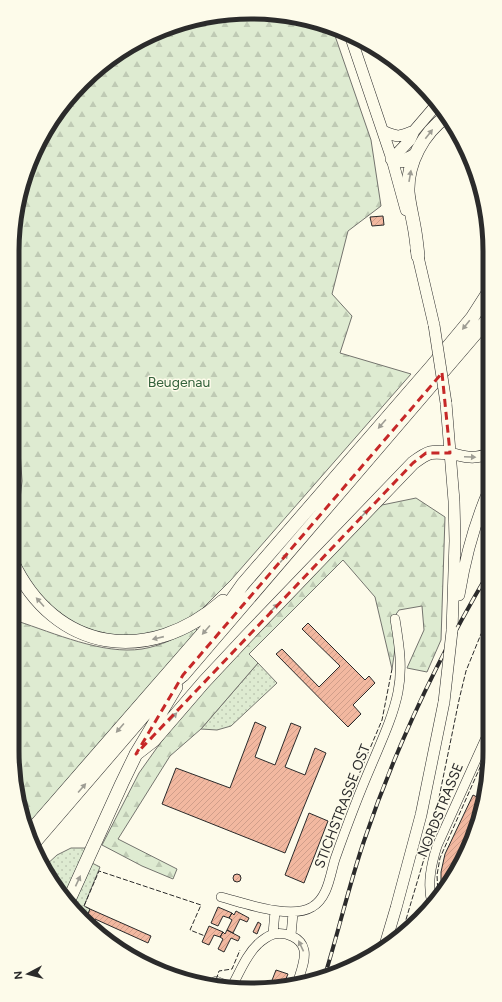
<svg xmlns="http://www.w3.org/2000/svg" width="502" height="1002" viewBox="0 0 502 1002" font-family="Figtree,sans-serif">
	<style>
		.grass { fill: url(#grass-dots); stroke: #74746e }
		.forest { fill: url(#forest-firs); stroke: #74746e }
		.building { fill: url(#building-hatch); stroke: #2b2b2b }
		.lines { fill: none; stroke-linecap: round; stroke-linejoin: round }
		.minor-casing { stroke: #2b2b2b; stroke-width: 10 }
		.major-casing { stroke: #2b2b2b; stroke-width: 12 }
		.highway-casing { stroke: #2b2b2b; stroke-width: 14 }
		.minor { stroke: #fdfbea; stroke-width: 9 }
		.major { stroke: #fdfbea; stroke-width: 11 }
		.highway { stroke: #fdfbea; stroke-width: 13 }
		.rail-casing { stroke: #2b2b2b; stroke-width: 4 }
		.rail { stroke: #fdfbea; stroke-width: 2.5; stroke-dasharray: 8; stroke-linecap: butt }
		.major-bridge-casing { stroke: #2b2b2b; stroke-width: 12; stroke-linecap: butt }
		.major-bridge { stroke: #fdfbea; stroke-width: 11 }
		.fence { stroke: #2b2b2b; stroke-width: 1; stroke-dasharray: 5 2; stroke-linecap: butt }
		.oneway { fill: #9e9d94 }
		.marked { fill: none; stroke: #c62828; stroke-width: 3; stroke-dasharray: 8 5; stroke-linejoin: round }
		.labels { text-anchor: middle; stroke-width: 3; stroke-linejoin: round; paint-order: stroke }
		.park-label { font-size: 14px; fill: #34623c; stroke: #fdfbea }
		.street-label { font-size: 14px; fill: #2b2b2b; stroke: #fdfbea }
		.rim { fill: none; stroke: #2b2b2b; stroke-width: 5 }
	</style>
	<defs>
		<pattern id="grass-dots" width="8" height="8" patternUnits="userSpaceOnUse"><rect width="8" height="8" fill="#deebd1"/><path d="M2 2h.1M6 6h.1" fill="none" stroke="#bfcab4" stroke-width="1.8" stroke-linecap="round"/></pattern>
		<pattern id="forest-firs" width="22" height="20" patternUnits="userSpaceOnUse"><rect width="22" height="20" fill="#deebd1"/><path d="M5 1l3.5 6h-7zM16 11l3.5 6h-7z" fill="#bfcab4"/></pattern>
		<pattern id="building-hatch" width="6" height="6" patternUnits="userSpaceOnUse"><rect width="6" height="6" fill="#f2b8a0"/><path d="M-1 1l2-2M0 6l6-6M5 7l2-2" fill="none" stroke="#d09e8a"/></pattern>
	</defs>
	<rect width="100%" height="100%" fill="#fdfbea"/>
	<path class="grass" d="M258 663 277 683 231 726 217 730 201 729Z
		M71 848H87L64 899 62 897 45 866 57 855Z
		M92 863 100 867 84 906 90 909 86 919 72 907Z"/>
	<path class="forest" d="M266 13 333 30 371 140 381 206 348 231 332 294 352 316 340 353 411 374 231 580 197 614 166 630 139 637 113 635 89 631 64 619 28 582 14 555 22 481 12 329 13 236 37 146 93 71 174 25Z
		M416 498 445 517 441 640 427 672 407 668 424 630 422 606 399 610 392 620 395 649 392 669 375 597 343 560 249 654 258 663 201 729 170 756 118 839 177 869 173 879 142 866 102 845 139 773 166 735 198 697 361 524 382 505Z
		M12 616 17 621C54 633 103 655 142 649 161 646 178 637 195 628L198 631 25 828 12 751Z"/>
	<path class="building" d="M383 216 384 225 372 226 370 217Z
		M308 623 365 680 369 676 375 683 353 705 361 714 348 727 276 654 282 649 319 687 340 666 302 629Z
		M255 722 266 727 255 757 275 765 291 723 301 727 285 767 305 775 315 748 326 753 285 853 162 804 176 768 230 788Z
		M473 795 481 799 465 856 441 890V872L445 854Z
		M309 813 328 821 304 883 285 875Z
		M233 878a4 4 0 1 1 8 0a4 4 0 1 1-8 0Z
		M218 907 232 913 229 918 223 916 218 926 211 923Z
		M90 909 151 936 148 943 95 919 92 925 86 919Z
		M236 911 249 918 247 922 240 919 233 933 227 930 232 920 229 918 232 913 234 915Z
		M258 922 261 924 257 934 253 932Z
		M209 926 223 932 220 937 214 935 209 945 202 942Z
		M227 930 240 937 238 941 231 938 224 952 218 949 223 939 220 937 223 932 225 934Z
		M139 955 171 969 170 971 138 958Z
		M276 970 288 974 282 988H269Z"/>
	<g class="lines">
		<g class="minor-casing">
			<path id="minor" d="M221 897C244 903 291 920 312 907 328 898 330 875 335 859 346 828 358 796 371 766 381 742 393 717 398 692 403 667 399 644 395 619
				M432 904C427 884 431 865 437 846L489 731
				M273 934 275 911
				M291 935 293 913
				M216 981 228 986
				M232 986C240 972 246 955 258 944 261 941 269 935 274 934 286 932 301 937 304 950 306 961 300 973 297 984"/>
		</g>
		<g class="major-casing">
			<path id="major" d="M350 35 392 159 406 210
				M383 131C399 138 399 137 414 131
				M392 159 410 140 414 131 438 103
				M416 248 434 325
				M446 403 454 501 455 541 452 631
				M450 453C464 457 476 460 489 453
				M459 595C465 559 474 524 489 490
				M385 945 396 908 421 815 444 702"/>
		</g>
		<g class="highway-casing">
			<path id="highway" d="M392 159C401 163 407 160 415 155
				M418 256C417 246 416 236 414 226 412 215 409 203 408 192 407 163 423 133 447 116
				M12 561C55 653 149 666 223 601
				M136 754 154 740 204 682 247 636 413 463C429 451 431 451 450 453
				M28 834 231 601 243 584 432 366 472 318 488 293
				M33 844 169 686 183 675 488 319
				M68 902 122 783 136 754 176 687"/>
		</g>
		<use href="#minor" class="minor"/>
		<use href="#major" class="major"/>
		<use href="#highway" class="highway"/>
		<g class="rail-casing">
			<path id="rail" d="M325 975C339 930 349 885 364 841 396 746 438 658 489 572"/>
		</g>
		<use href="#rail" class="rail"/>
		<g class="major-bridge-casing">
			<path id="major-bridge" d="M434 325 446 403
				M444 702 452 631"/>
		</g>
		<use href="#major-bridge" class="major-bridge"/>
		<path class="fence" d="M350 799 360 772 382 720 392 669
			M438 895 437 875 440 858 489 747
			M90 909 84 906 99 871 201 905 190 930 205 936
			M402 933 432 832 459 700 466 671 481 634 489 622
			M214 986 219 971 232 969 240 950"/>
	</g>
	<defs><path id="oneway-solid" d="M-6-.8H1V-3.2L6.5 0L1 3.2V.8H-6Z"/></defs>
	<g class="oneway">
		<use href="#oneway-solid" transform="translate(429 134) rotate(-52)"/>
		<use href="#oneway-solid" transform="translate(410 176) rotate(-80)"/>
		<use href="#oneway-solid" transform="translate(466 325) rotate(129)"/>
		<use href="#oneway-solid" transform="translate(382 424) rotate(131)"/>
		<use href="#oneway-solid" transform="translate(470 457) rotate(2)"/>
		<use href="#oneway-solid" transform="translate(364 514) rotate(-46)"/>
		<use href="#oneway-solid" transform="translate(284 558) rotate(-49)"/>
		<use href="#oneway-solid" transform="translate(40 602) rotate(-132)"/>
		<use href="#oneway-solid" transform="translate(274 608) rotate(-46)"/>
		<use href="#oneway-solid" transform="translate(206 630) rotate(131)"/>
		<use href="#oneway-solid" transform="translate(158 638) rotate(167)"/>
		<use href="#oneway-solid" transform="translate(173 717) rotate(-48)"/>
		<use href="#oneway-solid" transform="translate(120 728) rotate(131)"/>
		<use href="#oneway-solid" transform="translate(82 788) rotate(-49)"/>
		<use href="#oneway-solid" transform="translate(78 881) rotate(-65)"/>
		<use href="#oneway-solid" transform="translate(301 946) rotate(-115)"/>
	</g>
	<path class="marked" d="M442 373 450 453H426L413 463 136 754 183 675Z"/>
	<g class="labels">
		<g class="park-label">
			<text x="179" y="387">Beugenau</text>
		</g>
		<g class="street-label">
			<text transform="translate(342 806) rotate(-69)" y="5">STICHSTRASSE OST</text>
			<text transform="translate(440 810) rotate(-68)" y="5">NORDSTRASSE</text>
		</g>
	</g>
	<path d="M0 0H502V1002H0ZM251 19H251A232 232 0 0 1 483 251V751A232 232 0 0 1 251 983H251A232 232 0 0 1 19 751V251A232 232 0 0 1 251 19Z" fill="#fdfbea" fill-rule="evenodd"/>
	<path class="rim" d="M251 19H251A232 232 0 0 1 483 251V751A232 232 0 0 1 251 983H251A232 232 0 0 1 19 751V251A232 232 0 0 1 251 19Z"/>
	<g transform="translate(28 974) rotate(263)" stroke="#fdfbea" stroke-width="3" paint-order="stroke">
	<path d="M0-3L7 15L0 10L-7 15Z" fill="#2b2b2b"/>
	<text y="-6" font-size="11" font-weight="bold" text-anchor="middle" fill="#2b2b2b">N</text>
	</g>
</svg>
